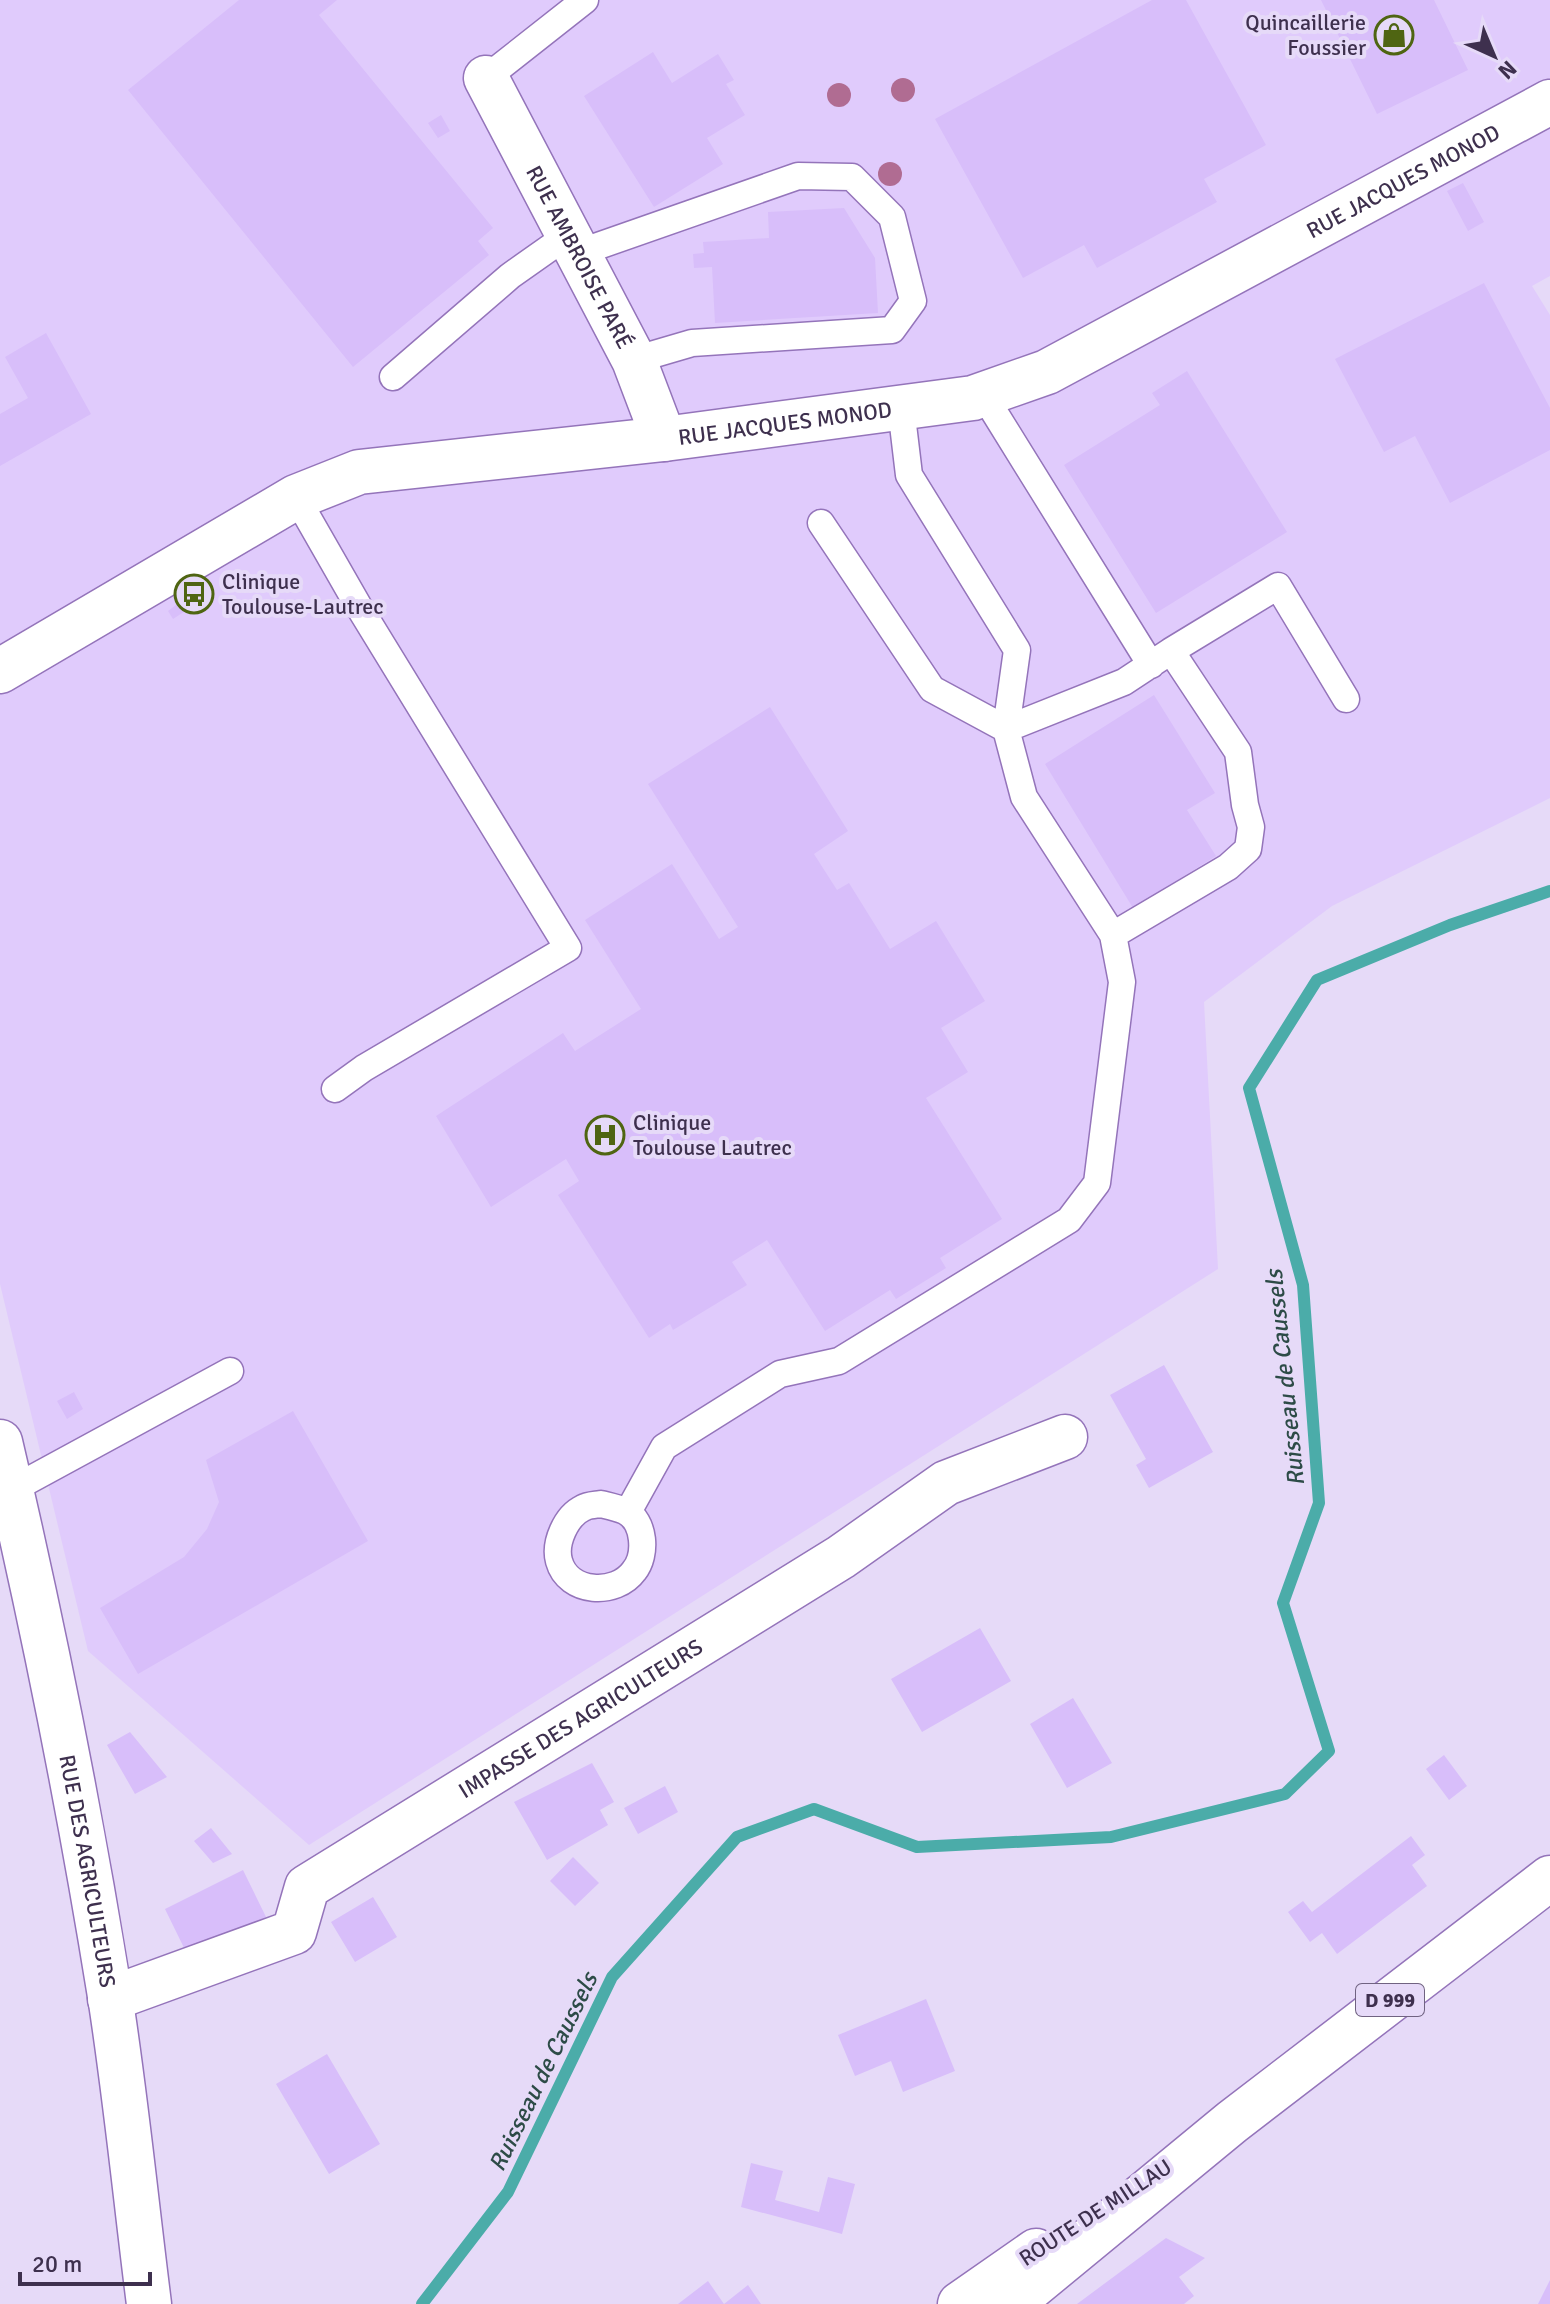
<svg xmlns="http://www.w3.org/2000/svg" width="1550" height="2304" viewBox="0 0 1550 2304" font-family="Signika,sans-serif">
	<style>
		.built { fill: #e0cbfc }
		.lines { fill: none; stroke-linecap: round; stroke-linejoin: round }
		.stream { stroke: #4baca9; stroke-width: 12 }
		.building { fill: #d8befa }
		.lane-casing { stroke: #9474ba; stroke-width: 29 }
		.street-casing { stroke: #9474ba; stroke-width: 47 }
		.secondary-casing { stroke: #9474ba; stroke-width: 47 }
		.primary-casing { stroke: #9474ba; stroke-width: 47 }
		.lane { stroke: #fff; stroke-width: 26 }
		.street { stroke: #fff; stroke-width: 44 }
		.secondary { stroke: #fff; stroke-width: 44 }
		.primary { stroke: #fff; stroke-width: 44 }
		.tree { fill: #b06c92 }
		.labels { text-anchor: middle; stroke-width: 8; stroke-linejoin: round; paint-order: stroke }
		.shield { fill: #e6daf8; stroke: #706381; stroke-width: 2 }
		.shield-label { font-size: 20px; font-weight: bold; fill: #3e304e }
		.poi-label { font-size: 22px; fill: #3e304e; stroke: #e6daf8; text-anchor: start }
		.street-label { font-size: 22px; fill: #3e304e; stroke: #e6daf8 }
		.water-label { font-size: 24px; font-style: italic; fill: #2d4b47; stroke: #e6daf8 }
	</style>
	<rect width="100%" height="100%" fill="#e6daf8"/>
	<path class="built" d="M0 0H1550V276L1532 286 1550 315V798L1332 906 1204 1002 1218 1269 309 1845 88 1651 0 1284Z"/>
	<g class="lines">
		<path class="stream" d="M422 2304 508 2192 612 1977 737 1837 814 1809 917 1847 1111 1837 1285 1794 1329 1751 1283 1603 1319 1503 1303 1285 1249 1088 1317 980 1450 925 1550 891"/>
	</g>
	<path class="building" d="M239 0H337L319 15 493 228 478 241 489 255 353 367 128 90Z
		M1152 0H1186L1266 145 1204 179 1217 202 1097 268 1084 245 1023 278 935 119Z
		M1321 0H1434L1468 70 1377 114Z
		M653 52 672 83 718 54 734 80 726 84 745 115 707 138 723 164 654 207 584 96Z
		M441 115 450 131 438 138 428 123Z
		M1463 183 1484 222 1468 231 1447 191Z
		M844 208 875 258 878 313 715 323 712 267 694 268 693 254 704 253 703 242 769 238 768 212Z
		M1484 283 1550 408V450L1450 503 1415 436 1384 452 1335 359Z
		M46 333 91 414 0 466V414L28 398 5 357Z
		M1187 371 1287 532 1156 613 1064 465 1160 405 1152 393Z
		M184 599 190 608 173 619 168 611Z
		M1154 695 1215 793 1187 810 1216 856 1133 908 1045 764Z
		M770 707 848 831 814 854 837 890 849 883 890 949 936 921 985 1001 941 1028 968 1072 926 1098 1002 1219 940 1258 946 1268 896 1299 890 1290 825 1331 767 1240 732 1262 747 1285 673 1330 670 1324 649 1338 558 1195 579 1181 566 1159 491 1207 436 1116 563 1033 575 1051 641 1009 585 920 672 864 719 939 738 927 648 784Z
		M1164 1365 1213 1452 1149 1488 1136 1465 1146 1459 1110 1395Z
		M74 1392 83 1409 67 1419 57 1401Z
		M293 1411 368 1541 138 1674 100 1608 184 1557 207 1529 219 1502 206 1460Z
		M980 1628 1011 1681 922 1732 891 1679Z
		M1073 1698 1112 1763 1067 1788 1030 1724Z
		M130 1732 167 1777 135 1794 107 1745Z
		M1444 1755 1467 1786 1449 1800 1426 1769Z
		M592 1763 614 1802 600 1810 608 1825 547 1860 514 1802Z
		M665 1786 678 1812 638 1834 624 1808Z
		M211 1828 232 1854 213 1863 194 1841Z
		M1411 1836 1425 1855 1412 1865 1427 1886 1337 1954 1322 1933 1310 1942 1288 1912 1303 1901 1312 1912Z
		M573 1857 599 1883 575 1906 550 1881Z
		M243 1870 266 1917 188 1956 165 1909Z
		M373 1897 397 1937 355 1962 331 1922Z
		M926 1999 955 2071 903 2092 891 2061 855 2076 838 2035Z
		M327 2054 380 2144 329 2174 276 2084Z
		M751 2163 783 2171 775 2200 819 2212 828 2177 855 2184 842 2234 741 2207Z
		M1166 2238 1205 2258 1179 2277 1194 2296 1184 2304H1077Z
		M1550 2280V2304H1538Z
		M708 2281 724 2304 748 2285 761 2304H678Z"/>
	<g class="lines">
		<g class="lane-casing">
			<path id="lane" d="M486 78 585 0
				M578 253 798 176 852 177 892 217 913 301 892 330 692 343 634 360
				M393 377 510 276 568 235
				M983 394 1151 665
				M296 497 359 607 568 948 364 1068 335 1089
				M821 523 932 689 1006 729 1124 682 1171 651 1238 752 1245 805 1251 827 1248 849 1228 867 1113 935
				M1171 651 1278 586 1346 699
				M11 1490 230 1371
				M601 1504C609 1506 618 1508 625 1511 645 1521 647 1555 634 1571 616 1596 568 1594 559 1561 554 1543 566 1516 583 1508 588 1505 596 1505 601 1504Z
				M628 1512 664 1447 780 1374 839 1361 1069 1220 1097 1183 1122 982 1113 935 1024 797 1006 729 1017 650 909 475 901 408"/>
		</g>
		<g class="street-casing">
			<g id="street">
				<path id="s1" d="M486 78 634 360 664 439"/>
				<path id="s2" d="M0 671 296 497 359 472 664 439 973 398 1047 372 1550 102"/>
				<path id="s3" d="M110 1999 294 1932 307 1887 841 1557 946 1483 1065 1437"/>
			</g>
		</g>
		<g class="secondary-casing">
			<g id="secondary">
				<path id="s4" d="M0 1442C43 1625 80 1810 110 1996 126 2098 136 2202 149 2304"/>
			</g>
		</g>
		<g class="primary-casing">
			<path id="primary" d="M960 2304 1036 2251
				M1011 2304 1232 2122 1550 1878"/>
		</g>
		<use href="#lane" class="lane"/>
		<use href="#street" class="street"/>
		<use href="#secondary" class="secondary"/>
		<use href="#primary" class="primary"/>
	</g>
	<g class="tree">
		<circle cx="903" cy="90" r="12"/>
		<circle cx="839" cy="95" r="12"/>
		<circle cx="890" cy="174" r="12"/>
	</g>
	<defs>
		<g id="shop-ring" transform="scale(2)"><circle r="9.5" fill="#e6daf8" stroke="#4f6512" stroke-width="1.5"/><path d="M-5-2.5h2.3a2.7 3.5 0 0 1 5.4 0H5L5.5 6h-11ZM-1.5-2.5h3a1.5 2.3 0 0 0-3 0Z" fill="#4f6512"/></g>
		<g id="bus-ring" transform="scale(2)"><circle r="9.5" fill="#e6daf8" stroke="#4f6512" stroke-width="1.5"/><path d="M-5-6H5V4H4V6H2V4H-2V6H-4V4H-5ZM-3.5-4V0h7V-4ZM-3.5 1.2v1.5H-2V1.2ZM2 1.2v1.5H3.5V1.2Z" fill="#4f6512"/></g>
		<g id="hospital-ring" transform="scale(2)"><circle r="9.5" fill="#e6daf8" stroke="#4f6512" stroke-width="1.5"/><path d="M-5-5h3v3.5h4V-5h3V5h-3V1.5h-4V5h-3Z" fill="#4f6512"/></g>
	</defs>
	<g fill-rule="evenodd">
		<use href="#shop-ring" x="1394" y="35"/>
		<use href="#bus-ring" x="194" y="594"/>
		<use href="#hospital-ring" x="605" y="1135"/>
	</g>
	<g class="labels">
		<rect class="shield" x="1356" y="1984" width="68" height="32" rx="6"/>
		<g class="shield-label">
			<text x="1390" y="2007">D 999</text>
		</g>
		<g class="poi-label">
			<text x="1366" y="30" text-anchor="end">Quincaillerie<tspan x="1366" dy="25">Foussier</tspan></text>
			<text x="222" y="589">Clinique<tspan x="222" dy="25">Toulouse-Lautrec</tspan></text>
			<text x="633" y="1130">Clinique<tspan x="633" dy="25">Toulouse Lautrec</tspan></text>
		</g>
		<g class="street-label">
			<text dy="8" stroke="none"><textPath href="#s2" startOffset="1512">RUE JACQUES MONOD</textPath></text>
			<text dy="8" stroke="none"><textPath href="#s1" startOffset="202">RUE AMBROISE PARÉ</textPath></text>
			<text dy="8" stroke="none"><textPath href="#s2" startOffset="840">RUE JACQUES MONOD</textPath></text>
			<text dy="8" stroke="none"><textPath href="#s3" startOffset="564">IMPASSE DES AGRICULTEURS</textPath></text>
			<text dy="8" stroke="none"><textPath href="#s4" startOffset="438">RUE DES AGRICULTEURS</textPath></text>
			<text transform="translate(1095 2212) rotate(-33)" y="8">ROUTE DE MILLAU</text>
		</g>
		<g class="water-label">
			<text transform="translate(1285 1378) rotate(-96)" y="8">Ruisseau de Caussels</text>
			<text transform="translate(543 2072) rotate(-64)" y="8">Ruisseau de Caussels</text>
		</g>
	</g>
	<g transform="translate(1494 56) rotate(136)" stroke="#e6daf8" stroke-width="6" paint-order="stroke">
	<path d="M0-6L14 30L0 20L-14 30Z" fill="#3e304e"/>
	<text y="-12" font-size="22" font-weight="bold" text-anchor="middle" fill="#3e304e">N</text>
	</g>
	<path d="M20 2272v12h130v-12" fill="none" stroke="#3e304e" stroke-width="4"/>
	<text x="32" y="2272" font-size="24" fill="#3e304e" stroke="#e6daf8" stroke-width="6" paint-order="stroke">20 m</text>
</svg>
